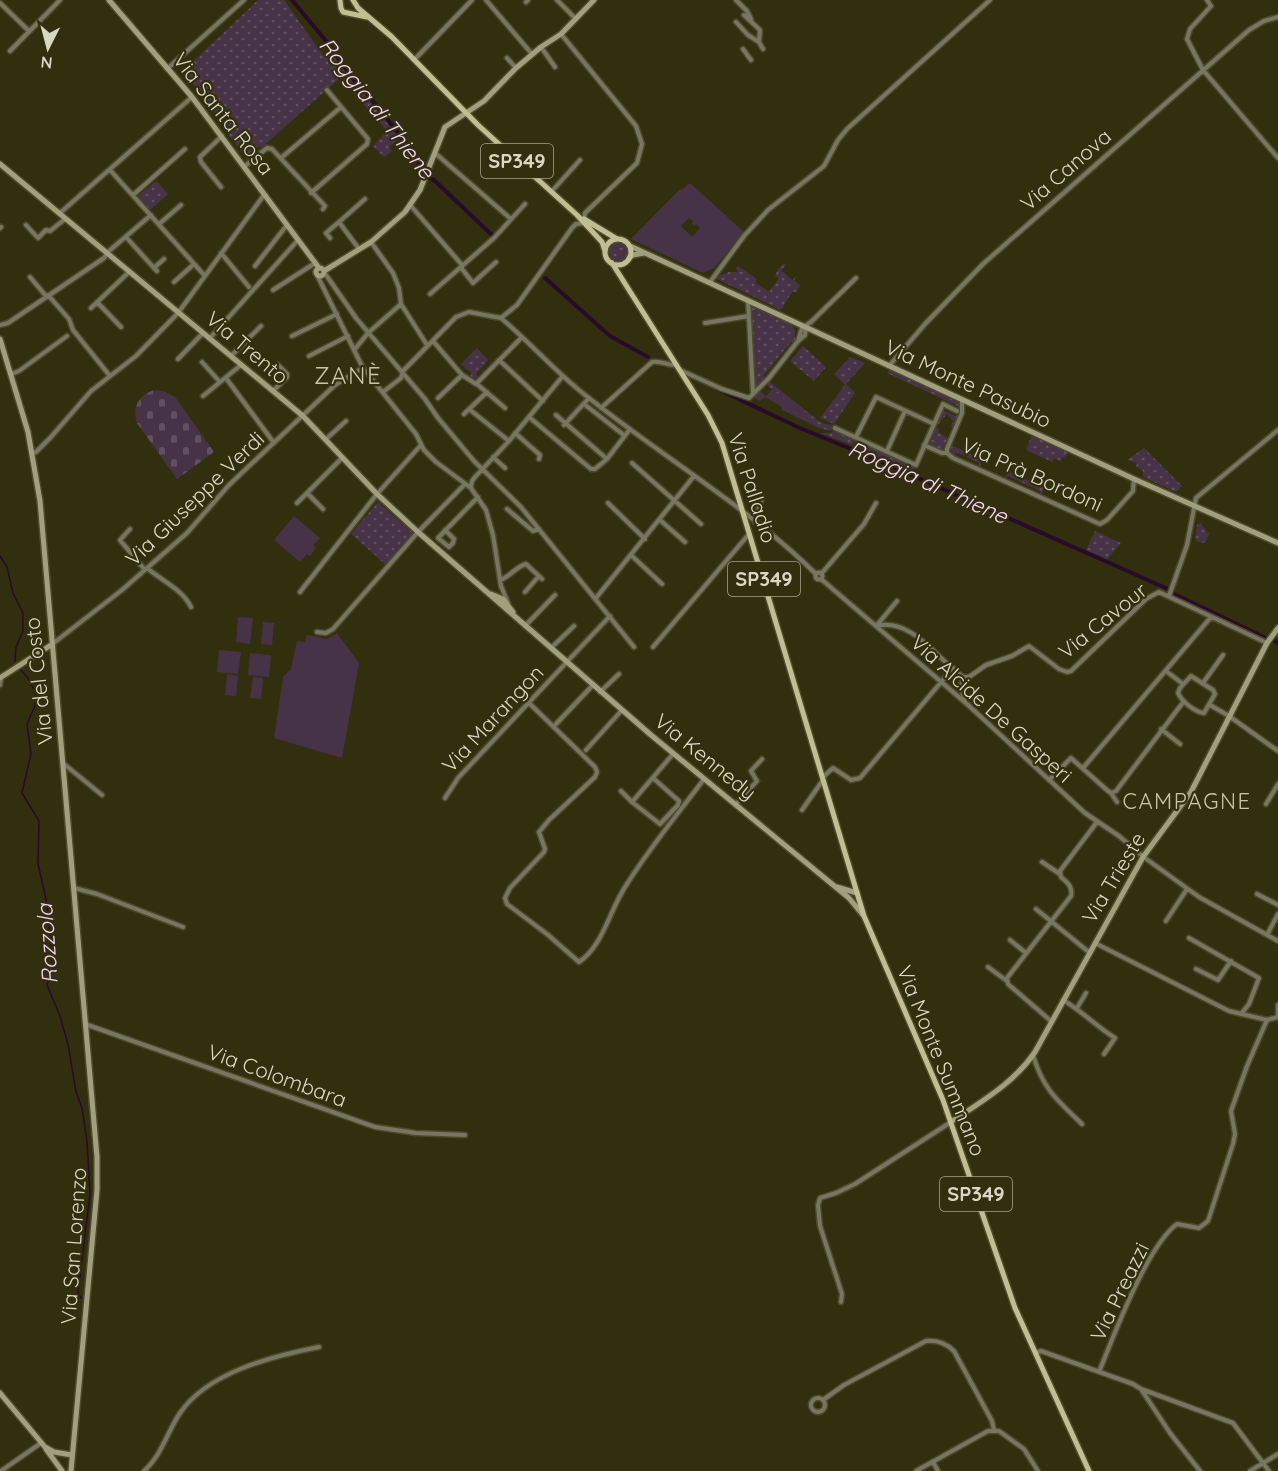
<svg xmlns="http://www.w3.org/2000/svg" width="1278" height="1471" viewBox="0 0 1278 1471" font-family="Quicksand,sans-serif">
	<style>
		.grass { fill: url(#grass-dots) }
		.cemetery { fill: url(#cemetery-stones) }
		.garden { fill: #473348; fill-rule: evenodd }
		.lines { fill: none; stroke-linecap: round; stroke-linejoin: round }
		.stream { stroke: #280b2a; stroke-width: 1.5 }
		.canal { stroke: #280b2a; stroke-width: 4 }
		.street-casing { stroke: #4d4a2b; stroke-width: 7 }
		.secondary-casing { stroke: #4d4a2b; stroke-width: 8 }
		.primary-casing { stroke: #4d4a2b; stroke-width: 8 }
		.street { stroke: #777661; stroke-width: 4 }
		.secondary { stroke: #a19f7d; stroke-width: 5 }
		.primary { stroke: #c2be93; stroke-width: 5 }
		.labels { text-anchor: middle; stroke-width: 4.5; stroke-linejoin: round; paint-order: stroke }
		.shield { fill: #322f0e; stroke: #a7a58e; stroke-width: 1.5 }
		.shield-label { font-size: 20px; font-weight: bold; fill: #d9d8c5 }
		.street-label { font-size: 21px; fill: #d9d8c5; stroke: #322f0e }
		.water-label { font-size: 22px; font-style: italic; fill: #f7d5f9; stroke: #322f0e }
		.neighbourhood-label { font-size: 22px; letter-spacing: 1.5px; fill: #c9c6a1; stroke: #322f0e }
		.quarter-label { font-size: 24px; letter-spacing: 1.5px; fill: #c9c6a1; stroke: #322f0e }
	</style>
	<defs>
		<pattern id="grass-dots" width="8" height="8" patternUnits="userSpaceOnUse" patternTransform="scale(1.5)"><rect width="8" height="8" fill="#473348"/><path d="M2 2h.1M6 6h.1" fill="none" stroke="#615061" stroke-width="1.8" stroke-linecap="round"/></pattern>
		<pattern id="cemetery-stones" width="16" height="16" patternUnits="userSpaceOnUse" patternTransform="scale(1.5)"><rect width="16" height="16" fill="#473348"/><path d="M2 7V4a2 2 0 0 1 4 0v3zM10 15v-3a2 2 0 0 1 4 0v3z" fill="#615061"/></pattern>
	</defs>
	<rect width="100%" height="100%" fill="#322f0e"/>
	<path class="grass" d="M258 0H284L323 55 331 50 400 138 389 147 392 151 384 157 373 146 387 131 340 78 261 148 259 146 255 149 257 152 247 160 223 127 225 126 183 71Z
		M156 181 168 194 150 210 138 196Z
		M609 252a9 9 0 1 1 18 0a9 9 0 1 1-18 0Z
		M784 264 786 265 781 270 792 280 797 276 794 280 800 286 796 292H792L781 310 717 279 718 276 729 272H738L736 268 738 266 757 279 755 282 769 292 779 278 775 276 778 269Z
		M753 304 778 316 779 319 791 324 795 331V343L791 342 763 376 766 379 756 387 755 386 750 305Z
		M803 346 826 367 814 381 790 361Z
		M477 348 488 360 476 374 478 377 473 379 470 376 472 374 461 364Z
		M850 357 865 363 846 384 855 393 834 424 820 418 845 385 834 374Z
		M890 370 960 400 962 408 952 428 951 426 953 421 947 414 936 427 939 429 938 432 948 438 942 450 927 443 942 410 956 416 960 407 887 373Z
		M770 382 820 422 833 426 834 428 830 431 817 427 766 384Z
		M835 429 855 438 852 445 820 433H831Z
		M1032 434 1069 451 1066 456 1062 458 1060 461 1054 458 1052 462 1026 450Z
		M856 439 915 466 912 472 853 445Z
		M951 445 982 459 980 467 978 466 979 463 956 452 954 455 950 450Z
		M1144 448 1182 486 1176 492 1143 477V471L1136 467 1137 463 1127 460Z
		M1008 471 1044 488 1042 494H1040V491L1008 476 1005 478Z
		M378 502 414 534 386 565 351 534Z
		M1201 523 1207 533 1210 532 1205 543 1198 542 1195 538 1197 525Z
		M1095 531 1121 543 1107 559 1086 550Z"/>
	<path class="cemetery" d="M155 390 163 391 175 397 214 452 177 479 137 423C132 407 139 394 155 390Z"/>
	<path class="garden" d="M690 183 744 232 714 268 703 273 631 239 680 189 682 190ZM689 218 693 221 692 223 694 226 696 224 700 228 692 237 681 226Z
		M772 389 817 427 782 410V407L767 398 765 397 760 401 754 398 760 391 766 396Z
		M294 516 320 538 313 545 316 548 310 556 307 554 300 562 274 540Z
		M238 617 253 618 250 644 236 642Z
		M263 622 274 623 272 645 261 644Z
		M337 633 359 663 342 758 274 738 283 677 291 669 297 641 305 642 307 635 327 639Z
		M219 650 241 652 238 674 217 672Z
		M250 653 271 655 269 677 248 675Z
		M227 674 238 676 236 696 225 695Z
		M253 677 263 678 261 699 250 698Z"/>
	<g class="lines">
		<path class="stream" d="M0 556 7 567 13 593 23 613V631L16 647 15 661
			M20 669 28 678 36 694 35 706 27 724 31 754 22 793 39 821 38 864 46 899 51 941 52 967 47 985 60 1016 68 1044 76 1092 82 1108 87 1141 90 1194 78 1293 81 1298"/>
		<path class="canal" d="M292 0 326 41 358 86 364 90 416 156 421 172 435 181 493 236
			M545 278 610 336 648 357
			M717 389 800 428 873 458 1168 589
			M1174 594 1264 637
			M1273 640 1278 643"/>
		<g class="street-casing">
			<path id="street" d="M486 0 532 54
				M557 0 576 19
				M736 0 747 11 751 19
				M1207 0 1211 6 1190 29 1187 39 1203 70 1278 158
				M526 2 528 0
				M0 3 29 31
				M744 15 760 30 759 42 763 49
				M736 22 748 35 759 42
				M561 34 636 126 642 144 637 163 585 213 584 219
				M541 47 555 67
				M743 49 751 60
				M10 51 60 0
				M507 58 516 68
				M414 60 472 0
				M167 69 244 0
				M435 153 511 219
				M281 158 341 107
				M244 167 267 148 272 149 325 206 323 209
				M110 170 205 276
				M221 187 201 162 200 157 222 136
				M552 191 580 160
				M311 193 367 144 368 139 327 90
				M133 195 185 149
				M411 206 462 265V269L473 283 496 262
				M60 213 192 97
				M159 224 181 205
				M26 225 38 238 46 230 50 231 65 219
				M0 228 1 227
				M126 237 154 268
				M330 238 326 233 339 222
				M371 242 393 273 399 288 401 304 427 345
				M359 249 339 222 365 199
				M221 253 249 287
				M255 266 287 225
				M157 271 154 268 164 259
				M324 272 356 318 425 399 438 418 474 461 521 507 634 647
				M317 275 363 368 416 434 424 450 436 462 471 488 486 510 493 535 501 586 508 603
				M30 277 46 296
				M174 282 194 264
				M710 282 744 236 768 210 824 166 838 140 847 129 990 0
				M273 290 312 265
				M430 294 494 238 525 204
				M48 295 69 319 73 330 110 376
				M748 300 753 393
				M97 302 121 327
				M91 308 129 272
				M501 318C532 344 557 374 589 398 664 458 748 507 816 574
				M705 323 749 316
				M0 325 8 323 104 258 109 251 151 215
				M806 328 805 335 798 341 802 328 811 322 856 278
				M292 336 337 314
				M210 338 298 240
				M433 341 462 375 476 384 522 337
				M355 349 368 333 401 304
				M231 356 261 326
				M309 356 348 336
				M178 359 203 333
				M499 360 543 401
				M202 362 220 382
				M889 366 925 324 983 264 1249 30 1264 21 1278 17
				M680 370 722 389 749 398 769 378 798 341
				M11 374 19 371 67 336
				M226 378 274 443
				M477 384 505 408
				M273 391 287 377V374L278 365
				M383 392 401 378 403 371 456 317 469 312 501 318 517 305 572 228 576 224 584 223
				M203 396 241 365
				M438 398 462 375
				M962 399V413L947 449V453L953 458 1100 524 1107 520 1133 491 1134 479
				M584 404 625 436
				M601 408 652 362C661 360 668 366 677 365
				M469 409 509 441
				M464 414 487 392
				M556 415 607 459
				M529 417 591 469H595L607 459 630 429
				M934 424 943 404 957 411
				M564 425 589 398
				M835 428 916 465 934 424 876 397 856 437
				M515 433 540 455 539 459
				M325 440 346 421
				M924 445 942 453H947
				M887 451 905 411
				M32 453 36 452 51 437 91 391 136 356 178 313 264 195
				M493 457 505 468
				M632 463 701 524
				M471 487 472 481 475 477 509 441 562 377
				M307 493 323 509
				M297 503 342 458
				M608 503 645 539
				M507 509 533 531 539 529
				M660 520 685 542
				M755 522 762 497
				M130 529 120 540 145 570
				M445 530 454 539 453 543 449 547 438 538 478 497
				M632 556 662 584
				M147 568C161 580 183 590 191 607
				M815.5 576a3.5 3.5 0 1 1 7 0a3.5 3.5 0 1 1-7 0Z
				M821 574 864 524 876 503
				M821 579 967 704 1085 813 1119 836 1145 858 1199 897 1278 941
				M500 580C510 577 515 567 526 564L542 579
				M300 592 377 494 421 445
				M525 592 539 576
				M1169 596 1187 545 1196 498 1278 430
				M596 598 694 476
				M877 625 897 601
				M525 626 555 595
				M876 626C912 617 938 660 963 677
				M317 632 326 633 333 629 418 532 465 484
				M51 645 122 590 187 533 229 485 335 385 363 368
				M653 647 749 534
				M551 648 574 626
				M1166 671 1183 684
				M1191 676 1213 690 1215 694 1204 713C1195 712 1182 702 1178 693L1180 688Z
				M1203 683 1223 655
				M0 685 1 678
				M600 692 619 674
				M965 702 961 687 963 677H969L986 665 1012 656 1029 646 1059 669 1067 672 1071 671 1146 599 1159 592 1267 643
				M529 703 595 767 597 772 595 777 549 820 539 832 545 849 544 852 510 888 505 898 507 904 547 934 579 962C604 945 610 908 627 884 650 847 678 814 704 779
				M1210 705 1229 716 1278 751
				M556 724 593 685
				M1161 729 1180 744
				M586 750 622 710
				M64 764 102 795
				M1083 768 1211 617
				M823 777 833 768 851 780 860 778 953 668
				M1049 780 1071 758 1108 791 1111 793 1116 791 1184 701
				M621 791 632 802 673 754
				M1111 793 1117 802
				M445 798 458 778 610 616
				M632 802 660 824 678 805 679 801 653 778
				M736 804 757 781 751 771 762 759
				M1266 804 1278 784
				M802 810 823 780
				M1042 862 1060 874
				M74 888 97 894 183 927
				M1257 894 1278 905
				M1036 909 1090 953
				M1166 921 1187 889
				M1267 935 1278 914
				M1189 938 1259 978 1249 1004 1241 1014
				M1010 940 1026 953
				M1095 943 1229 1011 1267 1020 1278 1017V1005
				M988 967 1007 981
				M1196 969 1218 980 1231 961
				M1063 1000C1082 1011 1097 1027 1115 1038L1104 1054
				M1077 1008 1086 993
				M1051 1021 1008 984 1007 978 1071 896C1073 887 1068 883 1061 877L1060 871 1097 822
				M85 1024 375 1127 416 1133 465 1135
				M1033 1055C1043 1089 1057 1100 1082 1124
				M841 1302 842 1294 820 1226 818 1205 820 1198 836 1193 855 1184 951 1122
				M1035 1353 1041 1351 1133 1384 1141 1389 1170 1433 1200 1471
				M1099 1372C1114 1335 1147 1246 1177 1224L1199 1228 1208 1221 1233 1144 1235 1134 1231 1111 1247 1066 1267 1020
				M1141 1389 1233 1423 1269 1471
				M811 1405a7 7 0 1 1 14 0a7 7 0 1 1-14 0Z
				M823 1400 844 1385 926 1341C937 1340 946 1343 954 1351L992 1421 994 1430
				M933 1462 938 1471
				M1 1471 41 1443
				M144 1471C162 1455 167 1432 180 1413 208 1372 273 1356 319 1347
				M916 1471 988 1431H999L1024 1449 1038 1471
				M1250 1471 1278 1454"/>
		</g>
		<g class="secondary-casing">
			<path id="secondary" d="M109 0 192 97 319 268
				M0 164 303 416 377 494 418 532 651 735 849 898 863 915
				M630 246 1134 479 1278 543
				M629 258 633 255 644 253
				M316 272a4 4 0 1 1 8 0a4 4 0 1 1-8 0Z
				M324 271 371 242 405 212 420 190 445 127 484 101 516 68 541 47 561 34 594 0
				M0 339 28 432 40 501 97 1157V1190L71 1471
				M491 594 503 599 513 612
				M0 678 51 645
				M837 887 857 893
				M951 1122C982 1101 1014 1083 1035 1052L1143 857 1191 792 1267 643 1278 628
				M0 1393 45 1447 54 1452 72 1455
				M46 1449 62 1471"/>
		</g>
		<g class="primary-casing">
			<path id="primary" d="M340 0 341 8 343 12 367 17
				M353 0 358 8 392 37 478 125 577 215 602 242 605 251
				M584 219 617 239
				M605 252a13 13 0 1 1 26 0a13 13 0 1 1-26 0Z
				M612 263 708 415 722 443 864 916 943 1100 1015 1308 1089 1471"/>
		</g>
		<use href="#street" class="street"/>
		<use href="#secondary" class="secondary"/>
		<use href="#primary" class="primary"/>
	</g>
	<g class="labels">
		<g class="shield">
			<rect x="481" y="144" width="72" height="34" rx="4.5"/>
			<rect x="728" y="562" width="72" height="34" rx="4.5"/>
			<rect x="940" y="1177" width="72" height="34" rx="4.5"/>
		</g>
		<g class="shield-label">
			<text x="517" y="168">SP349</text>
			<text x="764" y="586">SP349</text>
			<text x="976" y="1201">SP349</text>
		</g>
		<g class="street-label">
			<text transform="translate(223 114) rotate(52)" y="7">Via Santa Rosa</text>
			<text transform="translate(1066 170) rotate(-41)" y="7">Via Canova</text>
			<text transform="translate(247 348) rotate(40)" y="7">Via Trento</text>
			<text transform="translate(968 384) rotate(25)" y="7">Via Monte Pasubio</text>
			<text transform="translate(1032 475) rotate(24)" y="7">Via Prà Bordoni</text>
			<text transform="translate(752 488) rotate(72)" y="7">Via Palladio</text>
			<text transform="translate(195 499) rotate(-44)" y="7">Via Giuseppe Verdi</text>
			<text transform="translate(1103 621) rotate(-39)" y="7">Via Cavour</text>
			<text transform="translate(39 681) rotate(-96)" y="7">Via del Costo</text>
			<text transform="translate(991 709) rotate(42)" y="7">Via Alcide De Gasperi</text>
			<text transform="translate(493 719) rotate(-47)" y="7">Via Marangon</text>
			<text transform="translate(705 757) rotate(39)" y="7">Via Kennedy</text>
			<text transform="translate(1114 878) rotate(-59)" y="7">Via Trieste</text>
			<text transform="translate(941 1061) rotate(68)" y="7">Via Monte Summano</text>
			<text transform="translate(277 1076) rotate(20)" y="7">Via Colombara</text>
			<text transform="translate(74 1246) rotate(-86)" y="7">Via San Lorenzo</text>
			<text transform="translate(1120 1292) rotate(-64)" y="7">Via Preazzi</text>
		</g>
		<g class="water-label">
			<text transform="translate(377 108) rotate(52)" y="8">Roggia di Thiene</text>
			<text transform="translate(928 482) rotate(24)" y="8">Roggia di Thiene</text>
			<text transform="translate(47 944) rotate(-94)" y="8">Rozzola</text>
		</g>
		<g class="neighbourhood-label">
			<text x="1187" y="809">CAMPAGNE</text>
		</g>
		<g class="quarter-label">
			<text x="348" y="384">ZANÈ</text>
		</g>
	</g>
	<g transform="translate(48 48) rotate(186)" stroke="#322f0e" stroke-width="4.5" paint-order="stroke">
	<path d="M0-4.5L10 22L0 15L-10 22Z" fill="#d9d8c5"/>
	<text y="-9" font-size="16" font-weight="bold" text-anchor="middle" fill="#d9d8c5">N</text>
	</g>
</svg>
